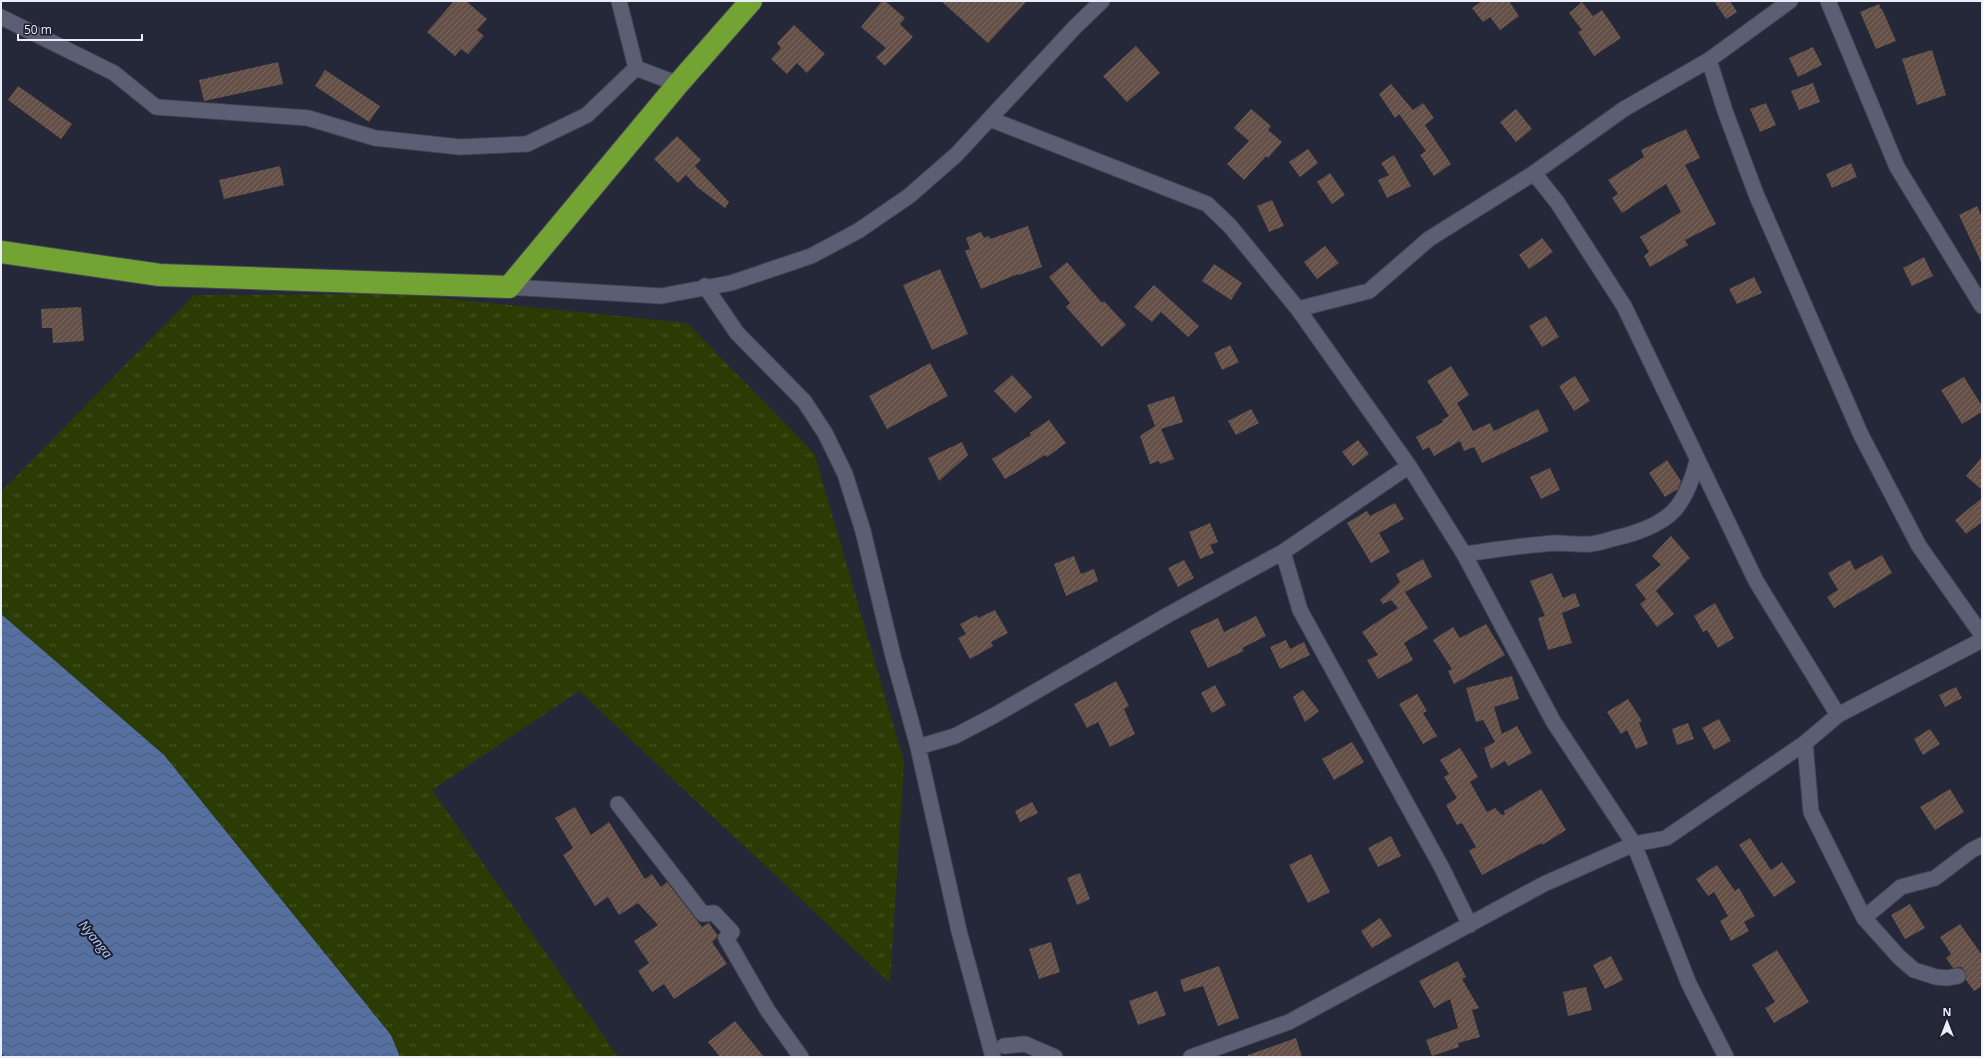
<svg xmlns="http://www.w3.org/2000/svg" width="1983" height="1058" viewBox="0 0 1983 1058" font-family="'Open Sans',sans-serif">
	<style>
		.grass { fill: url(#grass-tufts) }
		.water { fill: url(#water-waves) }
		.building { fill: url(#building-hatch) }
		.lines { fill: none; stroke-linecap: round; stroke-linejoin: round }
		.street-casing { stroke: #444554; stroke-width: 17 }
		.highway-casing { stroke: #444554; stroke-width: 24 }
		.street { stroke: #5c5f73; stroke-width: 15 }
		.highway { stroke: #73a433; stroke-width: 22 }
		.labels { text-anchor: middle; stroke-width: 4; stroke-linejoin: round; paint-order: stroke }
		.water-label { font-size: 13px; font-style: italic; fill: #b6cefb; stroke: #1c1e2f }
	</style>
	<defs>
		<pattern id="grass-tufts" width="24" height="20" patternUnits="userSpaceOnUse"><rect width="24" height="20" fill="#2a3c03"/><path d="M3 7l-1-3M5 7V3M7 7l1-3M15 17l-1-3M17 17v-4M19 17l1-3" fill="none" stroke="#495828"/></pattern>
		<pattern id="water-waves" width="16" height="10" patternUnits="userSpaceOnUse"><rect width="16" height="10" fill="#5570a1"/><path d="M0 5q4-4 8 0t8 0" fill="none" stroke="#4e5c76"/></pattern>
		<pattern id="building-hatch" width="6" height="6" patternUnits="userSpaceOnUse"><rect width="6" height="6" fill="#655047"/><path d="M-1 1l2-2M0 6l6-6M5 7l2-2" fill="none" stroke="#7b6a62"/></pattern>
	</defs>
	<rect width="100%" height="100%" fill="#252839"/>
	<path class="grass" d="M401 294 687 323 814 453 904 762 890 983 579 691 432 790 618 1057H400L391 1035 164 755 1 614V492L194 295Z"/>
	<path class="water" d="M1 614 164 755 391 1035 400 1057H5L1 1053Z"/>
	<path class="building" d="M454 1H466L487 19 477 30 484 36 468 54 461 49 455 56 427 32Z
		M882 1H885L905 18 900 24 913 37 885 66 876 57 886 48 861 27Z
		M941 1H1027L988 43Z
		M1482 1H1509L1519 16 1500 30 1490 17 1483 22 1472 8Z
		M1714 1H1730L1737 12 1726 19Z
		M1582 2 1593 16 1602 10 1621 38 1594 56 1578 32 1582 30 1569 13Z
		M1879 4 1881 9H1882L1896 41 1876 49 1860 12Z
		M794 25 825 54 807 73 797 63 787 74 771 59 781 48 777 43Z
		M1136 46 1160 73 1127 102 1103 76Z
		M1813 47 1822 65 1798 77 1789 58Z
		M1932 50 1946 95 1917 105 1902 59Z
		M278 62 283 84 204 101 199 80Z
		M325 70 380 106 369 122 315 86Z
		M1813 83 1820 102 1799 110 1791 91Z
		M1391 84 1413 110 1423 103 1434 118 1425 125 1451 164 1434 176 1420 155 1426 151 1399 114 1395 118 1379 94Z
		M18 86 72 124 61 139 8 100Z
		M1766 103 1776 125 1760 132 1750 109Z
		M1251 109 1271 126 1268 130 1282 142 1268 158 1266 156 1244 180 1227 164 1249 141 1234 128Z
		M1516 109 1532 129 1516 142 1500 122Z
		M1686 129 1700 158 1685 165 1716 224 1685 240 1688 245 1650 267 1644 256 1649 252 1640 237 1681 212 1666 184 1622 213 1612 198 1618 194 1608 180 1644 157 1641 150Z
		M677 136 701 160 695 166 729 202 725 208 697 187 686 175 678 183 654 159Z
		M1308 149 1318 163 1300 177 1289 162Z
		M1394 155 1411 186 1387 198 1378 180 1389 175 1381 163Z
		M1851 163 1857 177 1832 188 1826 174Z
		M280 166 284 185 224 199 219 180Z
		M1330 173 1345 195 1332 204 1317 182Z
		M1272 200 1284 226 1269 232 1257 206Z
		M1977 206 1982 217V264L1959 215Z
		M1028 226 1042 267 1019 275 1018 274 981 289 965 251 970 249 966 238 981 232 984 238 989 236 990 239Z
		M1542 238 1553 252 1529 269 1519 255Z
		M1325 246 1339 263 1317 279 1304 262Z
		M1924 257 1933 276 1912 286 1903 268Z
		M1067 262 1102 303 1104 301 1126 325 1102 347 1066 307 1070 303 1049 277Z
		M1214 264 1242 283 1231 300 1202 281Z
		M940 269 968 334 932 350 903 285Z
		M1754 277 1762 293 1737 304 1729 289Z
		M1154 285 1199 326 1188 337 1161 312 1152 322 1134 307Z
		M81 307 84 341 53 343 52 328H42L41 309Z
		M1546 316 1559 337 1542 347 1529 326Z
		M1230 345 1239 362 1222 370 1214 353Z
		M930 363 948 396 887 429 869 396Z
		M1451 366 1469 395 1457 403 1473 431 1490 423 1494 431 1538 409 1549 431 1482 463 1474 447 1464 451 1460 441 1434 456 1429 447 1423 450 1416 437 1443 422 1442 420 1449 416 1427 381Z
		M1012 375 1032 397 1015 413 994 391Z
		M1575 376 1590 401 1574 411 1559 386Z
		M1964 377 1982 406V412L1962 424 1941 390Z
		M1174 396 1183 422 1161 429 1174 459 1160 464 1159 461 1150 464 1140 436 1155 426 1147 405Z
		M1251 409 1259 423 1236 435 1228 421Z
		M1049 420 1066 443 1047 457 1045 455 1005 479 992 459 1031 435 1030 433Z
		M1358 440 1369 454 1353 466 1342 452Z
		M962 442 968 455 939 481 928 458Z
		M1982 457V490L1966 476Z
		M1667 460 1681 481 1678 489 1665 497 1649 473Z
		M1550 468 1560 490 1541 499 1530 477Z
		M1982 498V522L1966 534 1955 520Z
		M1395 503 1404 519 1379 533 1390 552 1371 563 1347 523 1367 511 1370 516Z
		M1210 523 1218 542 1210 545 1214 553 1200 559 1189 532Z
		M1671 536 1690 558 1656 591 1674 614 1657 627 1640 604 1646 599 1635 585 1661 565 1652 556Z
		M1882 555 1892 573 1834 608 1827 597 1838 590 1828 573 1850 560 1855 570Z
		M1074 556 1081 574 1094 569 1098 581 1066 596 1054 564Z
		M1423 559 1432 577 1405 592 1428 628 1404 643 1413 660 1378 679 1367 660 1378 655 1362 632 1398 608 1391 600 1383 604 1380 600 1400 582 1396 574Z
		M1184 560 1194 578 1178 587 1168 568Z
		M1552 573 1563 598 1575 593 1580 606 1562 613 1572 643 1548 650 1538 618 1545 616 1530 581Z
		M1715 603 1734 638 1718 648 1707 630 1703 632 1694 616Z
		M995 610 1008 633 991 642 993 646 970 659 958 638 966 634 960 624 977 615 978 618Z
		M1256 616 1266 636 1242 648 1244 651 1208 668 1190 631 1218 618 1224 632Z
		M1486 624 1505 655 1454 684 1448 671 1452 669 1433 640 1453 627 1460 638Z
		M1286 640 1290 649 1304 642 1310 655 1280 669 1270 647Z
		M1512 676 1519 699 1494 707 1502 734 1517 726 1532 753 1508 766 1505 761 1491 769 1484 748 1495 742 1483 720 1476 722 1466 688Z
		M1116 681 1129 706 1124 709 1135 734 1110 747 1098 722 1087 728 1074 704Z
		M1215 685 1226 705 1212 713 1201 693Z
		M1956 687 1962 698 1945 707 1939 695Z
		M1303 690 1319 711 1305 722 1293 697Z
		M1417 694 1427 711 1423 713 1437 736 1423 744 1399 704Z
		M1628 699 1642 721 1639 723 1648 744 1636 749 1627 730 1621 734 1607 712Z
		M1719 719 1731 741 1714 750 1702 728Z
		M1688 723 1694 739 1677 745 1672 729Z
		M1930 729 1940 744 1923 755 1914 739Z
		M1352 742 1364 762 1334 780 1322 759Z
		M1460 748 1478 777 1470 782 1487 812 1495 808 1502 815 1505 814 1504 811 1541 789 1566 830 1542 845 1541 843 1482 875 1469 851 1476 847 1462 823 1457 825 1446 805 1457 798 1444 777 1449 774 1440 760Z
		M1950 789 1964 812 1935 830 1920 807Z
		M1032 802 1038 813 1020 822 1015 811Z
		M575 807 591 835 609 822 645 879 652 874 661 887 667 882 702 927 709 923 718 936 712 942 727 964 674 999 664 984 652 992 638 971 649 963 634 941 658 925 638 903 619 915 608 897 595 906 563 855 573 848 555 818Z
		M1391 836 1401 856 1378 867 1368 848Z
		M1750 838 1771 870 1782 862 1796 882 1774 897 1739 845Z
		M1311 854 1330 892 1308 903 1289 865Z
		M1717 865 1735 891 1739 888 1755 916 1744 922 1749 931 1731 941 1720 921 1728 916 1714 892 1708 896 1696 879Z
		M1080 873 1090 899 1077 905 1067 878Z
		M1910 904 1925 928 1905 939 1891 915Z
		M1380 918 1392 936 1372 948 1361 931Z
		M1960 924 1982 955V986L1974 991 1966 980 1965 971 1961 967 1953 968 1946 958 1951 954 1940 937Z
		M1051 942 1060 972 1039 979 1029 949Z
		M1777 950 1809 1002 1774 1023 1765 1008 1775 1002 1752 965Z
		M1611 956 1623 980 1605 989 1593 965Z
		M1458 961 1466 977 1462 979 1479 1008 1472 1010 1480 1037 1458 1043 1459 1047 1432 1056 1426 1040 1458 1028 1450 999 1434 1008 1419 981Z
		M1219 966 1239 1018 1218 1026 1203 986 1184 992 1180 980Z
		M1586 987 1592 1010 1568 1016 1563 992Z
		M1157 991 1166 1015 1138 1025 1129 1001Z
		M735 1021 764 1057H720L708 1042Z
		M1296 1038 1302 1057H1248V1055Z"/>
	<g class="lines">
		<g class="street-casing">
			<path id="street" d="M619 1 636 68 678 84
				M1828 1 1897 167 1982 306
				M1 17 114 73 156 107 308 118 375 138 460 147 527 144 587 115 636 68
				M1709 60 1725 111 1756 194 1861 435 1919 546 1982 635
				M990 119 1207 204 1230 226 1298 309 1369 291 1429 239 1534 173 1624 109 1709 60 1790 1
				M1534 173 1557 202 1624 306 1756 581 1838 715
				M705 286 737 333 804 401 825 433 845 474 863 531 893 656 918 747 959 931 993 1057
				M509 287 661 296 731 283 811 256 858 231 909 196 956 155 1075 27 1102 1
				M1298 309 1409 466 1464 554 1553 721 1634 844 1689 984 1726 1057
				M1283 552 1300 610 1442 868 1470 925
				M1464 554C1494 550 1525 545 1555 543 1567 543 1579 545 1591 544 1602 543 1613 538 1624 536 1670 523 1685 508 1697 461
				M1805 743 1811 812 1864 918 1899 957 1914 970 1936 977 1947 978 1958 976
				M918 747 955 736 995 715 1166 616 1283 552 1409 466
				M618 804 703 914 714 913 732 932 726 938 768 1011 801 1057
				M1864 918 1901 887 1935 878 1972 850 1982 845
				M1004 1046 1025 1044 1055 1057
				M1191 1057 1289 1022 1544 884 1634 844 1666 838 1805 743 1838 715 1982 640"/>
		</g>
		<g class="highway-casing">
			<path id="highway" d="M1 252 160 275 509 287 678 84 751 1"/>
		</g>
		<use href="#street" class="street"/>
		<use href="#highway" class="highway"/>
	</g>
	<g class="labels">
		<g class="water-label">
			<text transform="translate(96 939) rotate(51)" y="5">Nyanga</text>
		</g>
	</g>
	<rect width="1983" height="1058" fill="none" stroke="#ebedf8" stroke-width="4"/>
	<g transform="translate(1947 1022)" stroke="#1c1e2f" stroke-width="3" paint-order="stroke">
	<path d="M0-3L7 15L0 10L-7 15Z" fill="#ebedf8"/>
	<text y="-6" font-size="11" font-weight="bold" text-anchor="middle" fill="#ebedf8">N</text>
	</g>
	<path d="M18 34v6h124v-6" fill="none" stroke="#ebedf8" stroke-width="2"/>
	<text x="24" y="34" font-size="12" fill="#ebedf8" stroke="#1c1e2f" stroke-width="3" paint-order="stroke">50 m</text>
</svg>
